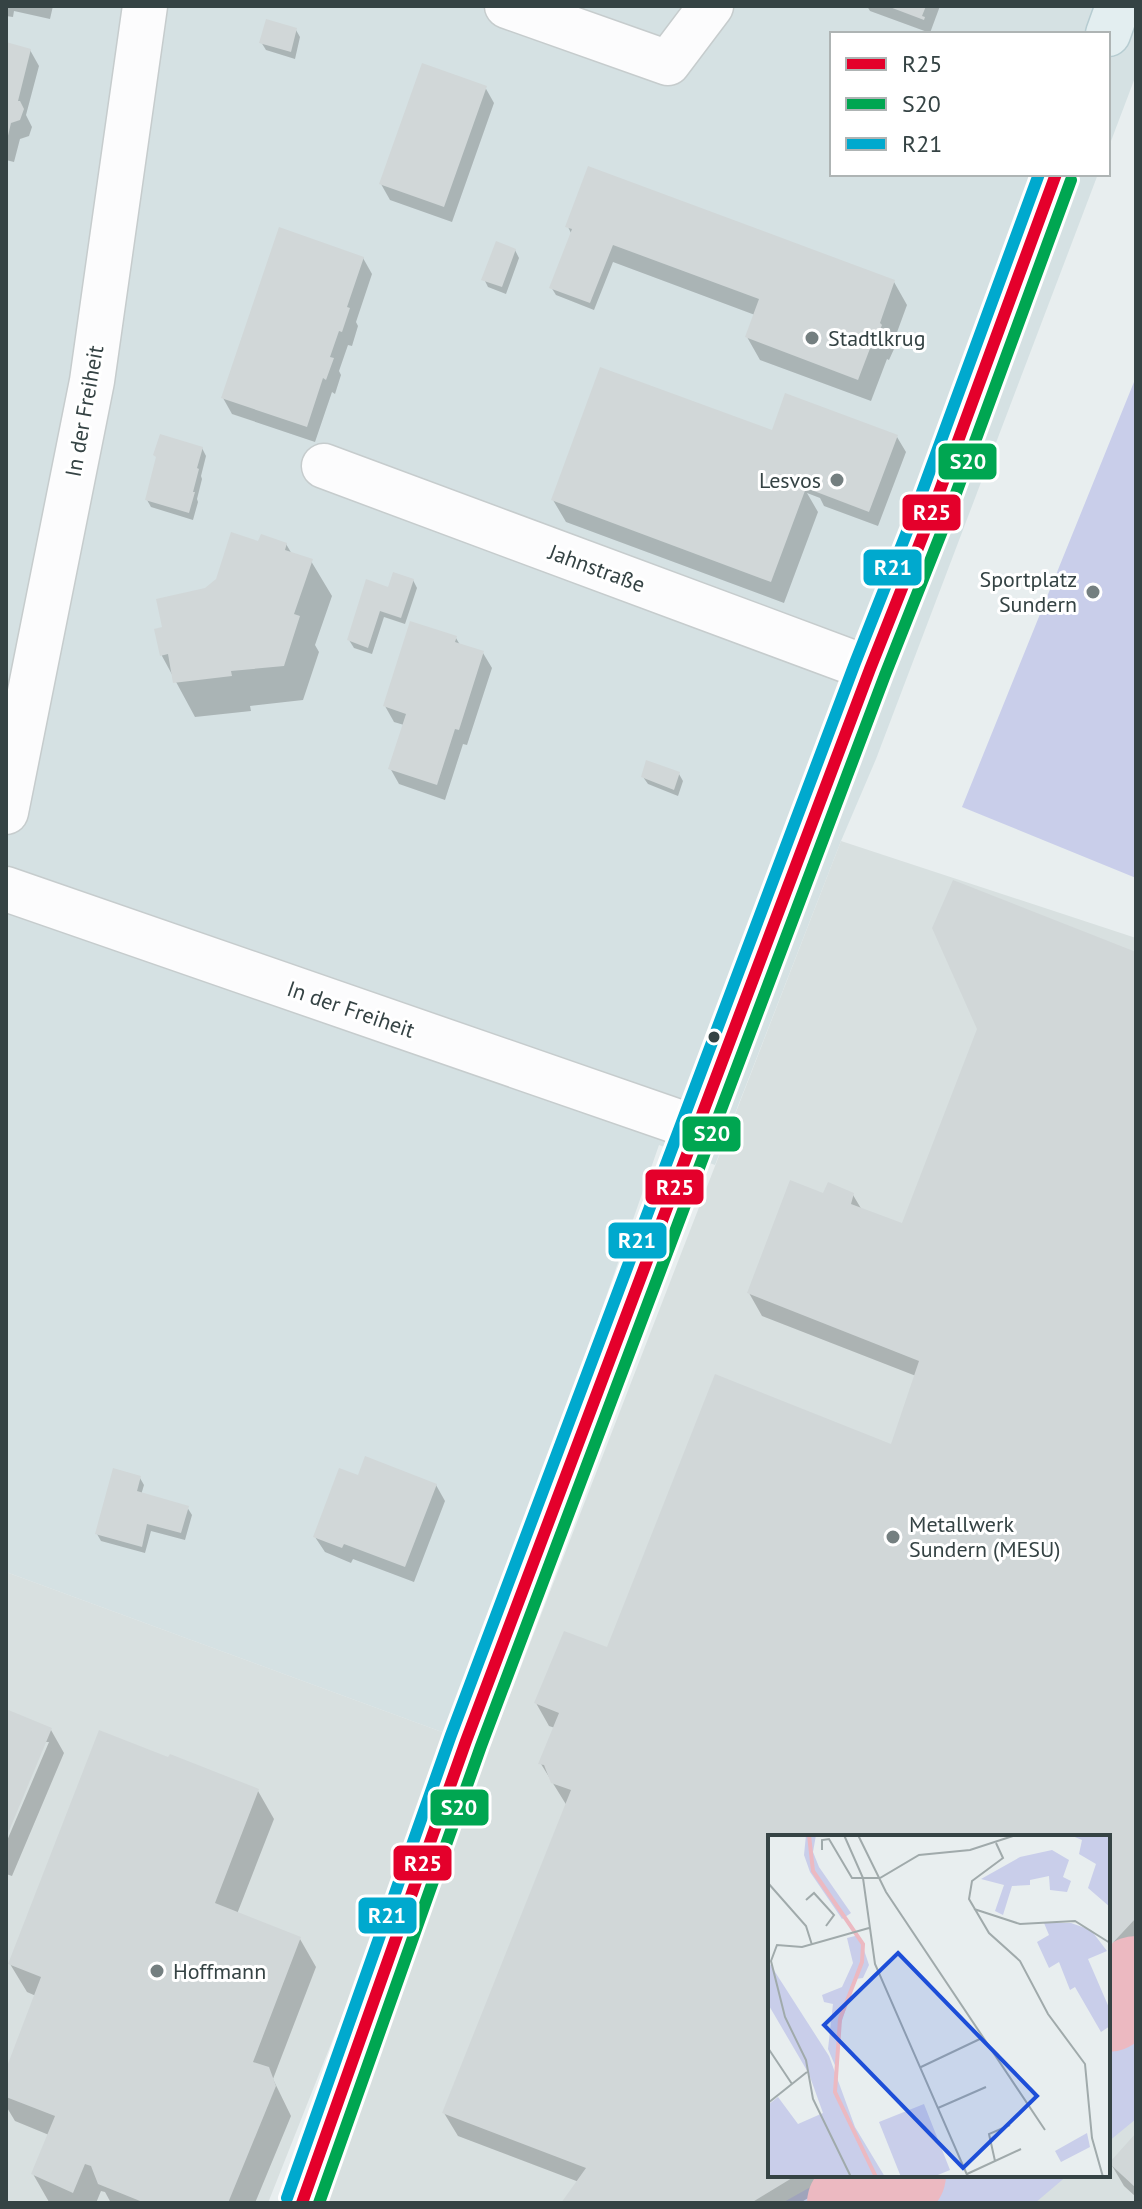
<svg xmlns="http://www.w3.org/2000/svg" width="1142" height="2209" viewBox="0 0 1142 2209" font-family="'PT Sans',sans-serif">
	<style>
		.residential { fill: #d5e1e3 }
		.industrial { fill: #d8e0e0; fill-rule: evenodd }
		.green { fill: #c9ceea }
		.shadow { fill: #0003 }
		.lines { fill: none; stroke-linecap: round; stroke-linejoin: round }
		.river { stroke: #ecb9c1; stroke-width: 90 }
		.building { fill: #d1d7d8 }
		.minor-casing { stroke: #c6cccd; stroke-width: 47 }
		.major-casing { stroke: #b6ccd1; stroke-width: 47 }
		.minor { stroke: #fcfcfd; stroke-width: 44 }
		.major { stroke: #e3eef0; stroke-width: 44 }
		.bus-1-casing { stroke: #fff; stroke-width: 18 }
		.bus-2-casing { stroke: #fff; stroke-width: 18 }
		.bus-3-casing { stroke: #fff; stroke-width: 18 }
		.bus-1 { stroke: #e4002b; stroke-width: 12 }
		.bus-2 { stroke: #00a651; stroke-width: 12 }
		.bus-3 { stroke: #00a9ce; stroke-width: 12 }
		.poi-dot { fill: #747f80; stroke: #fff; stroke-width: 3 }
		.bus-dot { fill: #354344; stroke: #fff; stroke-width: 3 }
		.labels { text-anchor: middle; stroke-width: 6; stroke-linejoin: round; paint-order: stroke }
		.poi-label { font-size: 22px; fill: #354344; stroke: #fff; text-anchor: start }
		.street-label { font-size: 22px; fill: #354344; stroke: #fff }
		.inset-river { fill: none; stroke: #ecb9c1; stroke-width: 4 }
		.inset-road { fill: none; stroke: #a0aaab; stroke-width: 2 }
		.view { fill: #1d4ed8; fill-opacity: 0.15; stroke: #1d4ed8; stroke-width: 4 }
		.inset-edge { fill: none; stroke: #354344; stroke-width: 4 }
		.line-badge { stroke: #fff; stroke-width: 3 }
		.badge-label { font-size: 22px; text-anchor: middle; font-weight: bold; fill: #fff }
	</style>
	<rect width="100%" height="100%" fill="#e8eeef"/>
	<path class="residential" d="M6 6H1136V75L1108 149V34H832V174H1098L876 759 841 841 715 1165 659 1145 453 1736 6 1572Z"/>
	<path class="industrial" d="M841 841 1136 938V2203H313ZM770 1837H1108V2175H770Z
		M6 1572 453 1736 268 2203H6Z"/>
	<path class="green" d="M1136 377V878L962 807Z
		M1136 1964V2119L1108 2142V1988Z
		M832 2175H1068L1035 2203H782Z"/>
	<path class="shadow" d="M6 6H53L50 19 14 11 13 17 6 16Z
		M867 6H940L930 33 870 11Z
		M296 30 300 37 295 59 266 50 261 42Z
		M6 44 30 50 39 66 26 115 32 127 29 136 20 139 14 162 6 160Z
		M485 87 494 103 452 222 390 200 381 184Z
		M568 227 894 282 907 305 892 346 894 349 889 360 887 359 871 401 760 360 747 337 755 315 613 262 594 310 556 295 551 287 572 235Z
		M515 250 519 258 506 294 488 287 484 279Z
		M363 258 372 274 356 322 358 326 352 346 348 345 339 371 341 375 335 394 332 392 315 442 232 414 223 398Z
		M773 432 897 437 906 452 878 526 824 506 820 498 807 493 818 512 784 603 566 522 553 500Z
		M202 448 206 456 201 476 202 479 197 499 198 502 193 520 151 507 147 500Z
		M260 543 286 544 292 554 311 561 332 596 315 645 319 652 303 700 250 706 251 711 195 717 162 656 157 630 165 628Z
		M413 580 417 588 405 624 384 617 372 654 354 648 349 640 389 590Z
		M456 638 460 645 483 653 492 668 467 745 463 744 445 800 399 784 390 768 404 725 394 722 385 706Z
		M679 774 683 781 678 796 648 784 643 777Z
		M1136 954V1954L1108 1984V1837H770V2175H846L800 2203H563L579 2182 458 2136 444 2113 567 1806 541 1764 555 1728 549 1726 536 1703 608 1650 892 1447 916 1376 762 1316 749 1293 824 1196 853 1195 862 1210 903 1225Z
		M359 1477 436 1485 445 1501 414 1582 353 1559 351 1563 325 1552 315 1537Z
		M140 1478 144 1485 141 1495 187 1507 192 1515 185 1540 151 1531 145 1553 101 1541 97 1534Z
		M6 1711 51 1730 64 1753 12 1876 6 1874V1843L49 1742H44L6 1833Z
		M258 1791 274 1819 237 1914 300 1939 316 1967 273 2079 291 2116 255 2203H111L105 2192 101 2191 96 2203 49 2202 33 2174 49 2135 15 2121 6 2106V2074L36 1996 27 1992 10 1964Z
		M1136 2136V2197L1124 2186 1111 2164Z"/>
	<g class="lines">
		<path class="river" d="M1108 2007 1136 1981
			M852 2203 901 2175"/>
	</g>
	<path class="building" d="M887 6H926L922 16 925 17 924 20Z
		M266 19 297 28 291 52 259 43Z
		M6 42 31 49 18 101H20L24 109 20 120 11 123 7 140Z
		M422 63 487 86 444 207 379 184Z
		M588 166 895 280 880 323 882 325 876 339 874 338 858 380 745 337 759 299 613 245 590 303 549 288 572 229 565 227Z
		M279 227 364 257 347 307 350 308 342 332 339 331 330 357 334 358 326 380 323 378 307 427 221 398Z
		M496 241 516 249 502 287 481 280Z
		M600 367 772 430 785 393 898 435 869 512 806 488 771 582 551 500Z
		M160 434 203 447 197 468 199 469 193 492H195L189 513 145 500 156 457 153 455Z
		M231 532 258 541 261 534 287 543 285 550 313 559 294 614 300 616 284 666 231 671 232 676 173 683 168 654 160 656 154 629 162 627 156 599 205 588 216 579Z
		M393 572 414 579 401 618 380 611 368 648 347 640 366 579 388 587Z
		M410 621 457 636 455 642 484 651 459 730 455 729 437 785 388 769 406 714 383 706Z
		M646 760 680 772 674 790 641 777Z
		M953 880 1136 952V1918L1108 1948V1837H770V2175H797L751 2203H561L586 2168 442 2113 571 1790 551 1783 544 1765 538 1764 559 1713 534 1703 564 1631 607 1647 715 1374 891 1444 919 1361 747 1293 790 1180 823 1193 828 1182 854 1193 851 1204 902 1223 977 1029 932 928Z
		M365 1456 437 1484 405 1567 344 1544 342 1548 313 1537 339 1468 358 1475Z
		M113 1468 141 1476 137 1491 189 1506 181 1533 147 1524 142 1547 95 1534Z
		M6 1709 52 1728 6 1838Z
		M99 1730 168 1757 170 1754 259 1789 215 1903 301 1937 253 2062 269 2067 276 2086 228 2203H145L98 2184 91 2166 85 2164 73 2193 31 2174 55 2116 6 2097V2069L41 1977 8 1964Z
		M1136 2133V2188L1109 2163Z"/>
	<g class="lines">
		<g class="minor-casing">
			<path id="minor" d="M507 6 668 63 711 6
				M324 466 870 669
				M6 812 92 381 145 6
				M6 889 696 1128"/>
		</g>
		<g class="major-casing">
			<path id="major" d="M1108 34 1118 6
				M302 2203 466 1741 729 1041 870 669 929 520 1056 174"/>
		</g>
		<use href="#minor" class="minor"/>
		<use href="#major" class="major"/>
		<g class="bus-1-casing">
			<path id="bus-1" d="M302 2203 466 1741 870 669 929 520 1056 174"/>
		</g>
		<g class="bus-2-casing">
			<path id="bus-2" d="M319 2203 481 1746 885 675 944 526 1071 180"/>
		</g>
		<g class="bus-3-casing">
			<path id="bus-3" d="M287 2198 451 1735 855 663 914 514 1039 174"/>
		</g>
		<use href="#bus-1" class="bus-1"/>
		<use href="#bus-2" class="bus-2"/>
		<use href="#bus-3" class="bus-3"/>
	</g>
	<g class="poi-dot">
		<circle cx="812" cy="338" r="8"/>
		<circle cx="837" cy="480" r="8"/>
		<circle cx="1093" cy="592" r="8"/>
		<circle cx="893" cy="1537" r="8"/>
		<circle cx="157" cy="1971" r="8"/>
	</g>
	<circle class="bus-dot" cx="714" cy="1037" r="7"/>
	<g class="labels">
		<g class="poi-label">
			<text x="828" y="346">Stadtlkrug</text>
			<text x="821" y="488" text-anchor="end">Lesvos</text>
			<text x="1077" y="587" text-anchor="end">Sportplatz<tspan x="1077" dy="25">Sundern</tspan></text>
			<text x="909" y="1532">Metallwerk<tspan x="909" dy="25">Sundern (MESU)</tspan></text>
			<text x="173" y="1979">Hoffmann</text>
		</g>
		<g class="street-label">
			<text transform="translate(84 411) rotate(-80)" y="8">In der Freiheit</text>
			<text transform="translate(597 568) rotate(20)" y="8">Jahnstraße</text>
			<text transform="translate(351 1009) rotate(19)" y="8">In der Freiheit</text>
		</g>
	</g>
	<g transform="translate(768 1835)">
		<rect width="342" height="342" fill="#e8eeef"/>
		<path d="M38 0H48L45 17 51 32 83 78 74 84 42 37 36 20ZM302 0H342V72L320 53 328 29 311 19 314 5ZM284 15 301 25 295 42 303 46 299 57 282 55 281 41 262 45V50L244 51 235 80 227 76 236 50 213 44 252 22ZM276 88H303L323 95 339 116 320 124 342 175V191L333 197 307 152 302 155 291 127 281 133 269 107 281 100ZM91 100 101 130 95 143 87 144 73 189 69 235 60 214 65 169 56 167 54 160 74 152 85 128 79 103ZM0 126 61 221 87 292 117 342H0V270L10 262 30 289 55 278 41 239 0 169ZM156 269 182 335 165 342H133L111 287ZM319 298 322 312 293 327 287 316Z" fill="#c9ceea"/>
		<path class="inset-river" d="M41 0 45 36 95 109 94 127 72 184 67 257 108 342"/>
		<path class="inset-road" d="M76 0 95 43 107 129 200 342M90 0 118 57 277 295M228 8 235 23 204 46 201 64 221 98 252 126 280 179 317 229 324 303 335 342M54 15V5L61 4 84 43H112L151 20 202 15 248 0M0 48 38 91 44 110M38 65 46 58 66 80 58 91M206 74 252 89 307 86 342 108M0 213 24 249M153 232 214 203M0 268 39 237M170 273 218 252M227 326 221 299 242 290M199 339 253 314M83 342 45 264 38 225 17 182 3 126 9 110 34 112 101 93"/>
		<path class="view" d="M130 118 269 261 195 333 56 190Z"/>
		<rect width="342" height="342" class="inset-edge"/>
	</g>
	<g class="line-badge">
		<rect x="937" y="442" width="61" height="39" rx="8" fill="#00a651"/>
		<rect x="901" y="493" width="61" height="39" rx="8" fill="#e4002b"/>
		<rect x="862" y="548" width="61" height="39" rx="8" fill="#00a9ce"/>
		<rect x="681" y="1115" width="61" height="38" rx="8" fill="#00a651"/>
		<rect x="644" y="1168" width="61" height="38" rx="8" fill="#e4002b"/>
		<rect x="607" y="1221" width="61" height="39" rx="8" fill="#00a9ce"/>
		<rect x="429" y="1788" width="61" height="39" rx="8" fill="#00a651"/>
		<rect x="392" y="1844" width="61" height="38" rx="8" fill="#e4002b"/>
		<rect x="357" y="1896" width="61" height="39" rx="8" fill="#00a9ce"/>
	</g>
	<g class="badge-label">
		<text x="968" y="469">S20</text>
		<text x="932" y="520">R25</text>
		<text x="893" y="575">R21</text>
		<text x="712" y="1141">S20</text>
		<text x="675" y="1195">R25</text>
		<text x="637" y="1248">R21</text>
		<text x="459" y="1815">S20</text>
		<text x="423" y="1871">R25</text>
		<text x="387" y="1923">R21</text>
	</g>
	<rect width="1142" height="2209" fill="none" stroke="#354344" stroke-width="16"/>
	<rect x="830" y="32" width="280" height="144" fill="#ffffff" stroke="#aeb4b4" stroke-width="2"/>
	<rect x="846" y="58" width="40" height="12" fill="#e4002b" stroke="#aeb4b4" stroke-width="2"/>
	<text x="902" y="72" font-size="24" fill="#354344">R25</text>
	<rect x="846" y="98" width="40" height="12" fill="#00a651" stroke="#aeb4b4" stroke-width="2"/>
	<text x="902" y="112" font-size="24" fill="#354344">S20</text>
	<rect x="846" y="138" width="40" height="12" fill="#00a9ce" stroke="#aeb4b4" stroke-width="2"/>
	<text x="902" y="152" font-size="24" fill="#354344">R21</text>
</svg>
